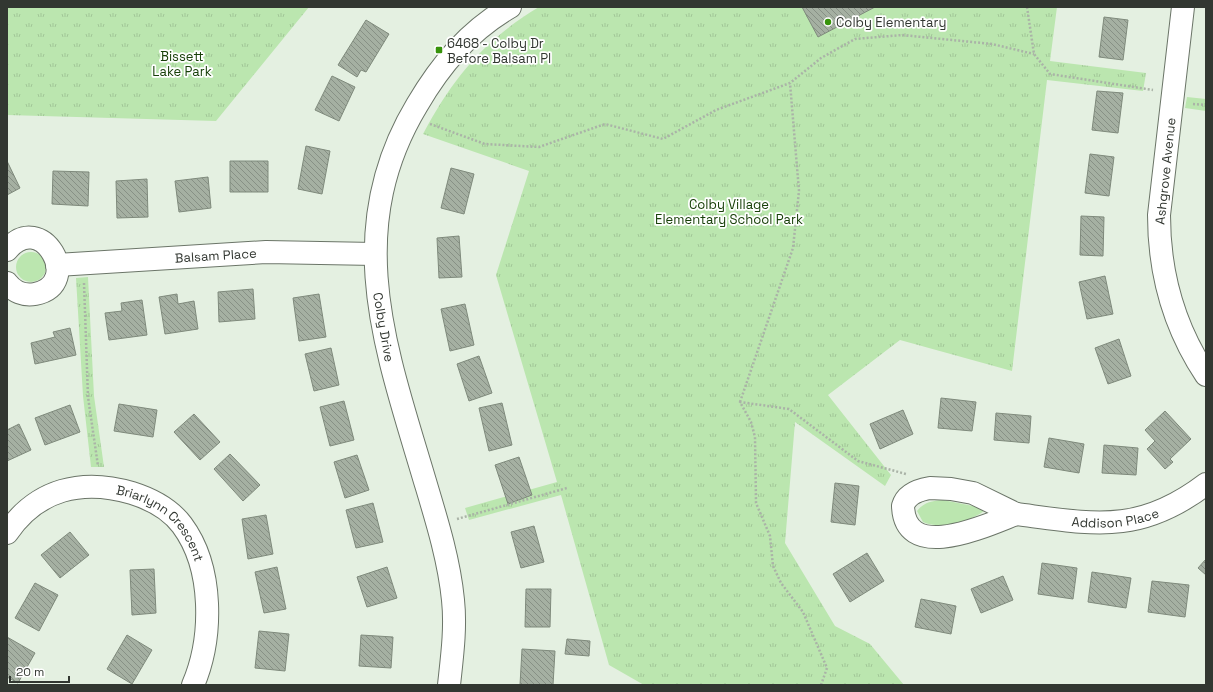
<svg xmlns="http://www.w3.org/2000/svg" width="1213" height="692" viewBox="0 0 1213 692" font-family="'Space Grotesk',sans-serif">
	<style>
		.grass { fill: #bbe6af }
		.park { fill: url(#park-tufts) }
		.building { fill: url(#building-back-hatch); stroke: #7f8a7c }
		.lines { fill: none; stroke-linecap: round; stroke-linejoin: round }
		.minor-casing { stroke: #6b7568; stroke-width: 24 }
		.path { stroke: #aab3a7; stroke-width: 2.5; stroke-dasharray: 2 2; stroke-linecap: butt }
		.minor { stroke: #fff; stroke-width: 22 }
		.poi-dot { fill: #37930b; stroke: #fff; stroke-width: 1.5 }
		.labels { text-anchor: middle; stroke-width: 3.5; stroke-linejoin: round; paint-order: stroke }
		.poi-label { font-size: 13px; fill: #323731; stroke: #fff; text-anchor: start }
		.park-label { font-size: 13px; fill: #184009; stroke: #fff }
		.street-label { font-size: 13px; fill: #323731; stroke: #fff }
	</style>
	<defs>
		<pattern id="park-tufts" width="24" height="20" patternUnits="userSpaceOnUse"><rect width="24" height="20" fill="#bbe6af"/><path d="M3 7l-1-3M5 7V3M7 7l1-3M15 17l-1-3M17 17v-4M19 17l1-3" fill="none" stroke="#a1c697"/></pattern>
		<pattern id="building-back-hatch" width="6" height="6" patternUnits="userSpaceOnUse"><rect width="6" height="6" fill="#a5b0a2"/><path d="M-1 5l2 2M0 0l6 6M5-1l2 2" fill="none" stroke="#879085"/></pattern>
	</defs>
	<rect width="100%" height="100%" fill="#e4f0e1"/>
	<path class="grass" d="M16 267a15 15 0 1 1 30 0a15 15 0 1 1-30 0Z
		M943 500 978 507 984 511C969 522 941 530 923 522L917 511C924 502 932 501 943 500Z"/>
	<path class="park" d="M7 7H309L216 121 7 115Z
		M539 7H1057L1050 61 1146 73 1143 91 1047 80 1012 371 900 340 828 395 891 475 885 486 795 422 785 543 835 626 870 644 904 685H644L609 665 561 495 469 520 465 508 557 482 496 275 529 171 423 134C453 78 484 40 539 7Z
		M1187 97 1206 99V111L1185 108Z
		M88 277 94 396 104 467H91L83 396 76 278Z"/>
	<path class="building" d="M802 7H875L818 37Z
		M1104 17 1128 20 1123 60 1099 57Z
		M366 20 389 34 366 72 361 70 357 77 338 65Z
		M332 76 355 87 339 121 315 110Z
		M1097 91 1123 93 1118 133 1092 130Z
		M306 146 330 151 322 194 298 189Z
		M1090 154 1114 157 1109 196 1085 193Z
		M7 161 20 188 7 195Z
		M230 161H268V192H230Z
		M451 168 474 174 464 214 441 208Z
		M53 171 89 172 88 206 52 204Z
		M208 177 211 208 179 212 175 181Z
		M147 179 148 217 117 218 116 181Z
		M1081 216 1104 217 1103 256 1080 255Z
		M459 236 462 277 439 278 437 238Z
		M1105 276 1113 314 1087 319 1079 282Z
		M253 289 255 319 219 322 218 292Z
		M177 294 178 304 194 301 198 329 165 334 159 297Z
		M319 294 326 337 299 341 293 298Z
		M142 300 147 335 109 340 105 313 122 311 121 303Z
		M465 304 474 345 450 351 441 309Z
		M70 328 76 355 35 364 31 343 55 337 53 332Z
		M1119 339 1131 376 1108 384 1095 348Z
		M331 348 339 385 314 391 305 354Z
		M479 356 492 393 469 401 457 364Z
		M941 398 976 402 972 431 938 428Z
		M344 401 354 440 330 446 320 407Z
		M502 403 512 445 489 451 479 408Z
		M119 404 157 410 153 437 114 431Z
		M70 405 80 432 45 445 35 418Z
		M903 410 913 434 880 449 870 424Z
		M1165 411 1191 439 1170 459 1173 462 1165 469 1147 449 1155 441 1145 430Z
		M996 413 1031 416 1029 443 994 440Z
		M194 414 220 442 200 460 174 432Z
		M19 424 31 450 7 461V430Z
		M1049 438 1084 444 1079 473 1044 467Z
		M1104 445 1138 448 1136 475 1102 473Z
		M230 454 260 485 243 501 214 469Z
		M357 455 369 490 345 498 334 462Z
		M519 457 532 495 508 504 495 465Z
		M835 483 859 486 855 525 831 522Z
		M373 503 383 542 356 548 346 510Z
		M266 515 273 554 248 559 242 519Z
		M534 526 544 562 521 568 511 532Z
		M70 532 89 555 60 578 41 555Z
		M867 553 884 581 850 602 833 574Z
		M1206 559V575L1198 568Z
		M1042 563 1077 568 1073 599 1038 594Z
		M277 567 286 609 264 613 255 572Z
		M387 567 397 598 367 607 357 577Z
		M154 569 156 613 132 615 130 570Z
		M1092 572 1131 578 1126 608 1088 602Z
		M1003 576 1013 600 981 613 971 589Z
		M1152 581 1189 585 1185 617 1148 612Z
		M35 583 58 595 39 631 15 618Z
		M526 589H551L550 627H525Z
		M921 599 956 606 951 634 915 627Z
		M259 631 289 634 285 671 255 668Z
		M127 635 152 650 132 684 107 669Z
		M361 635 393 637 391 668 359 666Z
		M7 637 35 653 18 683 7 677Z
		M567 639 590 641 589 656 565 654Z
		M522 649 555 651 553 685H520Z"/>
	<g class="lines">
		<g class="minor-casing">
			<g id="minor">
				<path d="M1183 7 1159 215C1159 272 1174 327 1206 375"/>
				<path d="M7 250C41 208 85 284 35 294 24 296 14 292 7 283"/>
				<path id="s1" d="M57 265 266 252 375 254"/>
				<path d="M930 488 951 489 973 493 1016 514C987 525 905 564 903 506 906 495 918 490 930 488Z"/>
				<path id="s2" d="M1016 514C1094 524 1139 535 1206 484"/>
				<path id="s3" d="M7 533C37 489 82 478 132 493 151 499 170 509 182 525 214 568 213 638 193 685"/>
				<path d="M449 685C452 657 456 628 453 600 449 559 436 518 424 478 386 350 341 231 417 105 441 64 469 31 510 7"/>
			</g>
		</g>
		<path class="path" d="M1027 7 1034 54 1050 74 1153 90
			M1193 104 1206 105
			M430 124 485 144 539 147 605 124 663 139 716 110 790 83 821 58 855 39 902 35 992 44 1034 54
			M84 283 88 397 98 466
			M740 402 793 248 799 191 790 83
			M457 519 567 488
			M821 685 827 668 803 612 781 583 773 566 770 536 756 503 755 437 751 422 740 402 789 409 858 461 906 474"/>
		<use href="#minor" class="minor"/>
	</g>
	<g class="poi-dot">
		<circle cx="828" cy="22" r="4"/>
		<rect x="435" y="46" width="8" height="8" rx="2"/>
	</g>
	<g class="labels">
		<g class="poi-label">
			<text x="836" y="27">Colby Elementary</text>
			<text x="447" y="48">6468 - Colby Dr<tspan x="447" dy="15">Before Balsam Pl</tspan></text>
		</g>
		<g class="park-label">
			<text x="182" y="61">Bissett<tspan x="182" dy="15">Lake Park</tspan></text>
			<text x="729" y="209">Colby Village<tspan x="729" dy="15">Elementary School Park</tspan></text>
		</g>
		<g class="street-label">
			<text transform="translate(1165 171) rotate(-84)" y="5">Ashgrove Avenue</text>
			<text dy="5" stroke="none"><textPath href="#s1" startOffset="159">Balsam Place</textPath></text>
			<text transform="translate(384 327) rotate(80)" y="5">Colby Drive</text>
			<text dy="5" stroke="none"><textPath href="#s2" startOffset="100">Addison Place</textPath></text>
			<text dy="5" stroke="none"><textPath href="#s3" startOffset="184">Briarlynn Crescent</textPath></text>
		</g>
	</g>
	<rect width="1213" height="692" fill="none" stroke="#323731" stroke-width="16"/>
	<path d="M10 676v6h59v-6" fill="none" stroke="#323731" stroke-width="2"/>
	<text x="16" y="676" font-size="12" fill="#323731" stroke="#ffffff" stroke-width="3" paint-order="stroke">20 m</text>
</svg>
